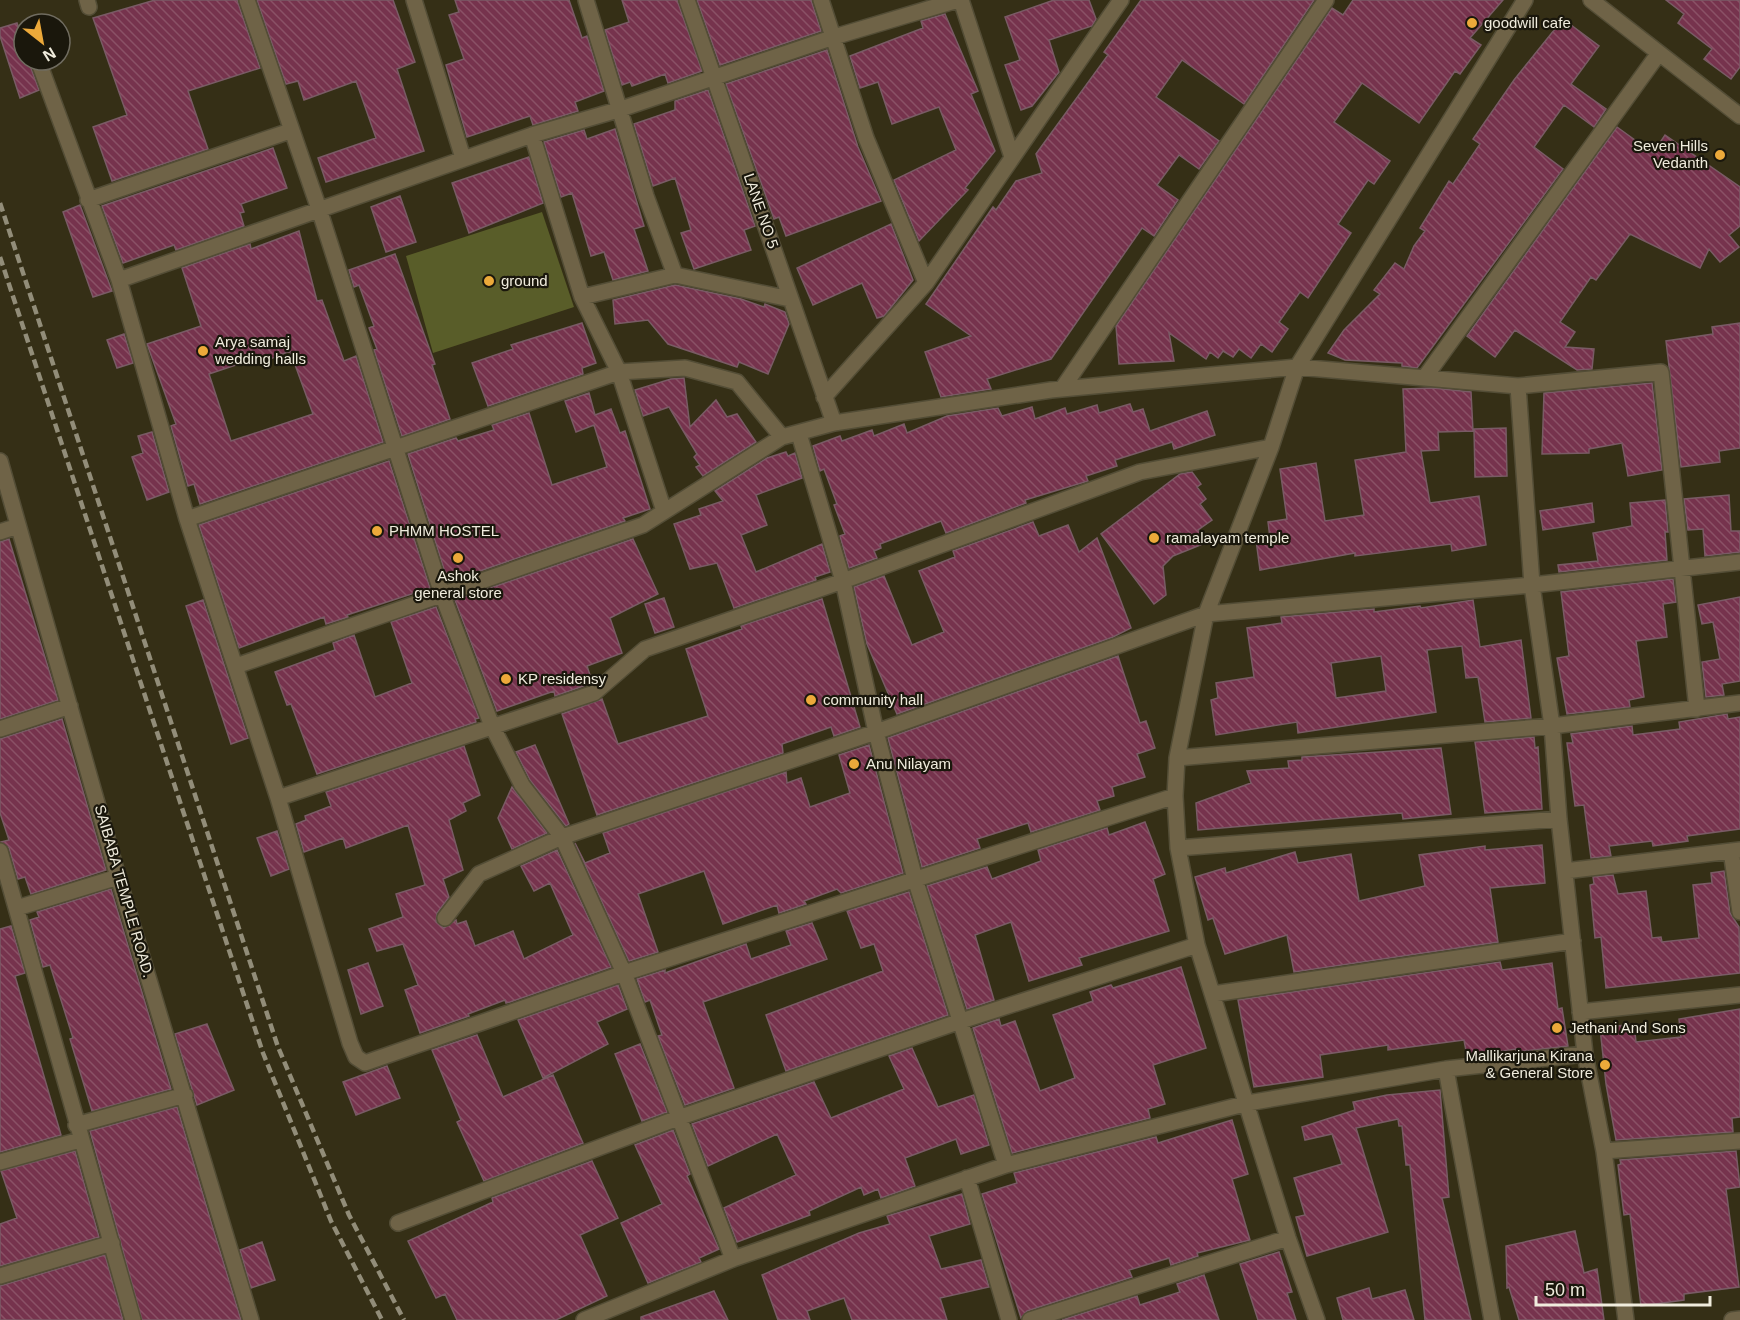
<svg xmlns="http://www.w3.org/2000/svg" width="1740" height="1320" viewBox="0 0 1740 1320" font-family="Helvetica,sans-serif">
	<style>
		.pitch { fill: #595d29 }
		.building { fill: url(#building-back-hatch); stroke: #795b65; stroke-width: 1.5; fill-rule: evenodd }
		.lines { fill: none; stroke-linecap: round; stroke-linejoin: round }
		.minor-casing { stroke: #534d36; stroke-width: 18 }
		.minor { stroke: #6f6347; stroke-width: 15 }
		.rail { stroke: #928d79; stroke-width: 4.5; stroke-dasharray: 9 4.5; stroke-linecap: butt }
		.poi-dot { fill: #eca93a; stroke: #1a170c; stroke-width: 2 }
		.labels { text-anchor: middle; stroke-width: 4.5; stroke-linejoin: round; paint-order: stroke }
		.poi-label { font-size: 15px; fill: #f0ecdd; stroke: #1a170c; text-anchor: start }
		.street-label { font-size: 15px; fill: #f0ecdd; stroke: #1a170c }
	</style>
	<defs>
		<pattern id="building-back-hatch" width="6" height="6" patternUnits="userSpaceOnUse" patternTransform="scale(1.5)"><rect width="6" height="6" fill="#76334d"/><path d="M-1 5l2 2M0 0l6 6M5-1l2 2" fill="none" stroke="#8a5166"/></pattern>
	</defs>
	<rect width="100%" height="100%" fill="#352f16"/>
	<path class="pitch" d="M542 212 574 307 433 353 406 256Z"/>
	<path class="building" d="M155 0H237L260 68 188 91 208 149 112 181 93 127 127 115 93 18Z
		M257 0H393L415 62 397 69 424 151 326 182 318 158 376 138 356 81 304 100 298 81 286 84Z
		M455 0H569L582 38 587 36 604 91 575 102 578 111 533 125 530 116 467 137 446 65 464 59 449 15 459 12Z
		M622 0H677L702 71 668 83 665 74 632 86 630 82 622 85 605 30 629 22Z
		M697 0H811L821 31 720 65Z
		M1054 0H1089L1096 19 1092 26 1049 40 1059 72 1032 106 1021 110 1005 65 1020 60 1005 17Z
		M1141 0H1314L1244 104 1182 60 1156 97 1219 141 1199 169 1179 155 1157 185 1178 200 1154 236 1142 228 1051 359 987 379 991 389 941 397 925 352 971 336 926 304 993 207 996 210 1016 181 1042 173 1036 154 1108 55 1104 52Z
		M1353 0H1503L1470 38 1481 45 1460 74 1455 71 1419 123 1362 83 1334 122 1390 161 1374 184 1368 180 1338 224 1351 233 1308 298 1300 292 1279 322 1288 329 1272 352 1261 344 1251 358 1239 349 1233 357 1223 351 1218 358 1210 352 1206 359 1169 333 1174 361 1119 364 1116 326 1332 8 1343 15Z
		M1666 0H1740V67L1731 79 1704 59 1712 49 1678 23 1684 14Z
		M945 14 978 91 971 94 995 151 965 188 968 190 919 241 894 180 956 150 939 107 892 124 878 82 860 88 850 56 923 28 921 21Z
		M1563 19 1599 46 1571 84 1606 109 1594 127 1564 105 1534 147 1563 169 1417 368 1402 366V363L1345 360 1328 353 1344 330 1380 294 1374 290 1395 263 1404 269 1414 246 1425 231 1420 228 1449 181 1453 184 1480 144 1473 139 1514 80Z
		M17 23 24 44V60H28L39 90 20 98 0 36V28Z
		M827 50 858 147 881 201 786 236 779 217 774 219 726 84Z
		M708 90 755 226 744 230 751 250 694 269 681 233 691 230 675 178 653 186 634 124 675 110V101Z
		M1617 127 1653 153 1665 135 1740 187V226L1729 235 1739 247 1720 262 1709 249 1700 268 1630 234 1596 280 1591 277 1560 322 1575 332 1565 347 1594 349 1592 369 1577 370 1515 330 1495 357 1467 336Z
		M615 129 644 226 634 229 648 271 613 280 604 252 591 256 572 193 561 197 544 142 584 130 587 139Z
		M273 148 287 188 241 204 244 212 240 213 244 226 176 250 174 245 123 263 102 206Z
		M529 157 543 203 469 233 452 183Z
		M400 196 416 242 386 252 371 207Z
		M80 205 112 291 93 297 63 212Z
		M891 224 913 280 884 316 877 318 862 283 813 305 797 268Z
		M299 231 317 301 322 300 344 361 356 356 383 442 200 504 194 484 188 486 171 426 176 424 147 344 201 326 182 268 250 244 251 249ZM290 351 313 414 231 441 209 374 263 356 265 361Z
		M395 254 435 364 432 365 450 419 402 436 374 350 377 349 369 328 374 326 359 285 354 287 349 270Z
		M675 285 741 299 764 307 765 304 785 312 789 324 768 374 739 362 737 367 668 344 648 320 615 324 613 300Z
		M582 323 596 363 582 368 583 374 488 406 472 363 513 349 511 345Z
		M1740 323V448L1719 451 1720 462 1681 467 1666 341 1713 334 1712 327Z
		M124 334 133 363 117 368 107 340Z
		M684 378 690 427 716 400 727 417 737 414 756 442 703 476 696 467 700 465 694 457 697 454 669 407 643 416 635 390 671 379Z
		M1652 383 1662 470 1628 476 1622 443 1589 449V453L1542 454 1544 393Z
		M1433 388 1471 392 1473 431 1438 432 1439 450 1421 451 1430 503 1479 496 1486 545 1452 551 1451 544 1355 556V553L1260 570 1256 540 1270 538 1268 522 1287 519 1280 469 1316 463 1325 521 1364 515 1355 460 1406 452 1403 389Z
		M589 393 595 415 611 409 620 433 625 431 650 509 623 518 625 521 448 582 408 454 456 438 458 441 494 430 492 425 529 413 552 485 607 467 594 425 576 432 565 401Z
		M1130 404 1133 412 1143 409 1150 431 1207 411 1215 435 1174 449 1172 442 1115 460 1117 466 1086 476 1088 481 1025 500 1026 503 946 533 941 521 880 544 881 548 874 551 877 558 849 568 840 536 845 534 834 505 837 504 824 469 820 471 813 446 840 436 842 441 872 430 874 436 904 424 907 433 947 416 998 408 1002 416 1032 407 1035 419 1065 408 1067 414 1097 405 1099 413Z
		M1506 428 1507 476 1475 477 1474 429Z
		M152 432 169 492 147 500 132 457 143 453 138 436Z
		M786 452 788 456 795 453 802 478 756 495 767 525 741 535 756 572 822 544 830 572 815 577 816 580 734 608 717 563 690 569 674 524 701 515 699 509 723 501 715 491 767 458Z
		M389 461 430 588 347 615 348 617 326 624 324 617 239 648 199 525Z
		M1192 472 1201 484 1197 487 1206 499 1200 504 1212 520 1198 530 1208 542 1173 556 1163 566 1166 595 1154 604 1101 534 1180 474Z
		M1729 495 1731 531H1740V552L1705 556 1703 529 1688 530 1684 499Z
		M1665 500 1668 532H1665L1667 560 1559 572 1558 565 1598 561 1593 533 1632 526 1630 503Z
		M1592 503 1594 522 1543 530 1540 511Z
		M1033 522 1039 536 1068 525 1079 552 1097 538 1131 628 1113 637 897 714 867 644 854 587 884 576 912 645 944 632 919 571 955 557 953 551Z
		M9 539 58 700 0 719V542Z
		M633 539 658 594 610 618 622 653 587 666 592 681 589 684 555 696 554 691 497 711 455 600Z
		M1673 579 1676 602 1663 604 1667 637 1636 641 1644 697 1629 700 1630 707 1567 714 1557 658 1569 656 1561 592Z
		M1740 597V681L1722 684 1724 695 1706 697 1702 662 1720 659 1713 622 1702 624 1698 605Z
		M664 598 674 627 655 633 645 604Z
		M822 599 860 727 834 736 831 727 782 744 783 753 597 815 562 714 602 699 618 744 708 716 686 649 742 629 741 626Z
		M203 600 248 738 231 744 186 606Z
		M1473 600 1480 647 1521 640 1531 718 1485 722 1478 677 1466 678 1462 646 1427 650 1436 712 1298 733 1297 722 1216 735 1211 700 1218 698 1216 683 1254 677 1247 628 1282 623 1281 617 1374 609V612L1420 606 1421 608ZM1381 656 1386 691 1336 698 1331 663Z
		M436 607 479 718 475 719 476 722 317 774 291 704 287 705 275 672 335 650 333 643 354 635 375 697 412 683 391 622Z
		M1118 656 1140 723 1146 721 1155 748 1137 754 1145 777 1112 787 1114 796 1097 801 1100 810 1031 832 1028 823 977 839 980 848 922 867 888 738Z
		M1727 714 1728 719 1740 717V829L1687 836 1688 841 1653 846 1652 841 1609 846 1611 856 1591 858 1584 805 1575 806 1567 743H1573L1571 734 1632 726 1633 735 1680 729 1679 722Z
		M62 719 106 870 31 894 25 877 18 879 9 848 1 842 9 840 0 813V739Z
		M1534 737 1535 748 1538 747 1542 809 1485 813 1475 742Z
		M535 745 569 824 566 826 530 780 516 752Z
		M869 745 903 873 841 893 837 889 804 901 806 904 779 913 777 905 723 924 704 871 638 894 658 952 629 961 575 843 585 863 610 853 603 833 786 772 787 783 801 778 810 807 850 793 839 755Z
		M464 746 480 795 463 803 466 811 449 820 463 870 443 879 449 897 437 913 436 922 444 928 456 920 457 924 466 921 475 946 513 931 524 959 573 935 550 883 534 891 521 866 557 850 611 967 510 1002 506 1003 505 1000 468 1014 469 1016 420 1033 405 990 418 985 403 944 377 951 369 929 403 917 396 894 425 885 408 825 346 848 343 838 304 852 296 824 306 820 305 816 331 806 326 792Z
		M1441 748 1451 814 1403 819 1402 813 1198 830 1196 803 1251 783 1247 771 1289 768 1288 761 1302 760V757Z
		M512 787 547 833 512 849 498 818Z
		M1145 822 1165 874 1153 879 1169 931 1079 958 1082 965 1029 981 1011 922 975 935 994 1000 967 1009 927 886 987 867 992 879 1041 861 1038 850 1107 828 1109 835Z
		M277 831 289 869 271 876 257 838Z
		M1542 845 1545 883 1490 888 1498 942 1294 972 1287 935 1225 954 1213 918 1208 920 1195 877 1225 868 1226 873 1295 852 1298 863 1351 854 1359 901 1425 886 1419 855 1485 846V850Z
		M1724 871 1730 913 1739 927 1740 973 1606 988 1601 937 1595 938 1590 885 1594 884 1593 877 1613 875 1618 894 1646 891 1652 938 1661 937 1662 942 1699 938 1693 885 1712 883 1711 873Z
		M111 889 171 1089 92 1111 70 1039 73 1038 50 965 43 967 30 920 39 917 37 912Z
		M909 892 948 1015 786 1071 766 1015 883 971 874 944 861 948 847 911Z
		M812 923 827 959 703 1002 734 1088 685 1105 658 1036 662 1035 650 1000 645 1002 637 979 665 970V973L746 944 751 959 791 945 786 931Z
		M11 926 25 973 15 976 61 1135 0 1152V929Z
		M1500 962 1502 970 1552 963 1558 1009 1562 1008 1568 1046 1516 1052V1049L1467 1056 1464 1040 1388 1050V1045L1320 1055 1323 1077 1254 1087 1238 1000Z
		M368 963 383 1006 361 1014 348 970Z
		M1181 967 1206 1048 1153 1065 1165 1104 1148 1109 1150 1118 1012 1153 973 1028 999 1019 1001 1026 1015 1021 1040 1091 1075 1078 1053 1015 1093 1001 1090 992 1111 985 1113 988Z
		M618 985 627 1009 597 1022 608 1044 543 1078 518 1020Z
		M1740 1009V1117L1732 1118 1733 1132 1616 1140 1606 1084 1600 1028 1634 1024 1636 1042 1681 1037 1679 1019Z
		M207 1024 234 1090 197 1105 175 1034Z
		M477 1035 503 1097 553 1075 583 1143 484 1181 457 1122 461 1120 432 1050Z
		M640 1044 667 1112 642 1121 615 1054Z
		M912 1048 938 1107 974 1095 989 1145 961 1154 956 1139 905 1158 915 1186 881 1198 878 1189 864 1195 861 1187 809 1211 810 1215 737 1242 724 1208 796 1175 777 1134 708 1166 692 1124 814 1082 831 1118 904 1089 889 1056Z
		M387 1066 400 1098 356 1115 343 1082Z
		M1440 1090 1449 1197 1442 1198 1471 1320H1425L1410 1165H1406L1402 1126H1399L1398 1119 1356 1128 1388 1232 1307 1256 1296 1217 1305 1215 1294 1178 1342 1164 1332 1134 1305 1140 1302 1127 1355 1110 1353 1102 1387 1095Z
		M177 1107 212 1225 241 1320H142L90 1131Z
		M1232 1120 1248 1174 1232 1179 1250 1240 1197 1253 1198 1256 1171 1265 1169 1258 1129 1270 1132 1277 1027 1311 1021 1318 982 1194 1017 1183 1014 1173 1156 1137 1158 1143Z
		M673 1130 690 1174 687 1176 719 1249 699 1258 701 1262 648 1283 621 1223 662 1204 635 1145Z
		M75 1151 99 1237 0 1266V1224L17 1218 1 1171Z
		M1736 1151 1740 1187 1726 1189 1739 1287 1684 1294V1300L1641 1306 1630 1214 1624 1215 1618 1165 1621 1164 1620 1160Z
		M592 1161 618 1218 580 1235 607 1296 556 1320H457L445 1294 436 1298 408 1241 493 1202 492 1198Z
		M962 1194 970 1224 929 1236 941 1269 981 1260 989 1287 940 1298 947 1320H852L844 1298 807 1311 810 1320H778L762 1275 859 1233 890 1224 887 1216Z
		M1575 1231 1584 1273 1597 1269 1604 1320H1519L1509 1287 1507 1288 1506 1246Z
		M262 1242 275 1280 251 1288 240 1250Z
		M1279 1252 1292 1292 1287 1293 1296 1320H1258L1240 1264Z
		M105 1255 123 1320H0V1286Z
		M1204 1275 1219 1320H1062L1137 1296 1140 1305 1180 1292 1177 1284Z
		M1369 1288 1372 1299 1405 1290 1414 1320H1343L1337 1298Z
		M714 1291 728 1320H641V1317Z"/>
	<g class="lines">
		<g class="minor-casing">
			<path id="minor" d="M87 0 89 7
				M247 0 319 209 442 594 492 726 522 785 562 837 624 973 733 1259
				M414 0 463 158
				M687 0 834 423
				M821 0 866 138 926 283
				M961 0 1012 157
				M1591 0 1740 116
				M38 60 119 280 532 135 621 109 834 37 958 0
				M88 200 290 131
				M675 275 790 299
				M119 280 187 519 278 798 594 693 645 649 843 581 1140 472 1271 447
				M582 297 675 275 646 196 586 0
				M1425 377 1659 53
				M1518 386 1532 585 1552 726 1559 819 1585 1054 1604 1151 1626 1320
				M1062 389 1326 0
				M824 397 926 283 1121 0
				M799 434 843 581 876 732 915 879 1006 1165
				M0 461 118 877 251 1320
				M664 511 619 372 685 368 737 382 782 437
				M187 519 619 372 582 297 532 135
				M0 532 18 526
				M236 666 643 525 782 437 834 423 1051 390 1297 367 1518 386 1661 372 1697 709
				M0 729 70 706
				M1177 758 1552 726 1740 703
				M278 798 350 1043 356 1057 365 1063 624 973 1175 796
				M1178 848 1559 819
				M0 851 133 1320
				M1731 851 1740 912
				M1565 871 1740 850
				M17 908 118 877
				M445 918 479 874 562 837 876 732 1206 614 1532 585 1740 562
				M1213 994 1573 941
				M1580 1012 1740 995
				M1446 1069 1492 1320
				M76 1125 185 1095
				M1604 1151 1740 1141
				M0 1162 80 1140
				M967 1178 1009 1320
				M398 1223 678 1118 958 1022 1197 945
				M0 1276 112 1243
				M584 1320 733 1259 1006 1165 1248 1103 1446 1069 1585 1054
				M1030 1320 1288 1238
				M1317 1320 1288 1238 1197 945 1178 848 1175 796 1177 758 1206 614 1271 447 1297 367 1525 0
				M1732 1320 1740 1319"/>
		</g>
		<use href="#minor" class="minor"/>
		<path class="rail" d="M0 203 278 1047 349 1215 404 1320
			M0 257 263 1053 331 1221 382 1320"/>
	</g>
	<g class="poi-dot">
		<circle cx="1472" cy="23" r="6"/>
		<circle cx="1720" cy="155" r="6"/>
		<circle cx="489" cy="281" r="6"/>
		<circle cx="203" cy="351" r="6"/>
		<circle cx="377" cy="531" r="6"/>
		<circle cx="1154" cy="538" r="6"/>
		<circle cx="458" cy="558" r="6"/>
		<circle cx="506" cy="679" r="6"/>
		<circle cx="811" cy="700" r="6"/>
		<circle cx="854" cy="764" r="6"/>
		<circle cx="1557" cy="1028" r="6"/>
		<circle cx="1605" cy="1065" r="6"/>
	</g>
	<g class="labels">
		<g class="poi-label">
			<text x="1484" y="28">goodwill cafe</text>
			<text x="1708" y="151" text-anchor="end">Seven Hills<tspan x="1708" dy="17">Vedanth</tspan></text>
			<text x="501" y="286">ground</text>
			<text x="215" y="347">Arya samaj<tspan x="215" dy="17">wedding halls</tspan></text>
			<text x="389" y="536">PHMM HOSTEL</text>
			<text x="1166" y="543">ramalayam temple</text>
			<text x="458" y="581" text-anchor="middle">Ashok<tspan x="458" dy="17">general store</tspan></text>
			<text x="518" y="684">KP residensy</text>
			<text x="823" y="705">community hall</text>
			<text x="866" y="769">Anu Nilayam</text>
			<text x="1569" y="1033">Jethani And Sons</text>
			<text x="1593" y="1061" text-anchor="end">Mallikarjuna Kirana<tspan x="1593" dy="17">&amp; General Store</tspan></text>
		</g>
		<g class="street-label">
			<text transform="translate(761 211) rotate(71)" y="5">LANE NO 5</text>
			<text transform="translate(124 891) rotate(74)" y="5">SAIBABA TEMPLE ROAD.</text>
		</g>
	</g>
	<g transform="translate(42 42) rotate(149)"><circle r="28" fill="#1a170c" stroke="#706c60" stroke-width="1.5"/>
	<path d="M0-4.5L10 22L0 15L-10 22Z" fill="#eca93a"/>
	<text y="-9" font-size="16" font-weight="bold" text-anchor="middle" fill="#f0ecdd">N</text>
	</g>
	<path d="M1536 1296v9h174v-9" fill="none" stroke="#f0ecdd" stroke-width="3"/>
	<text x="1545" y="1296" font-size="18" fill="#f0ecdd" stroke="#1a170c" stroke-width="4.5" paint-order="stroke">50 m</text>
</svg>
